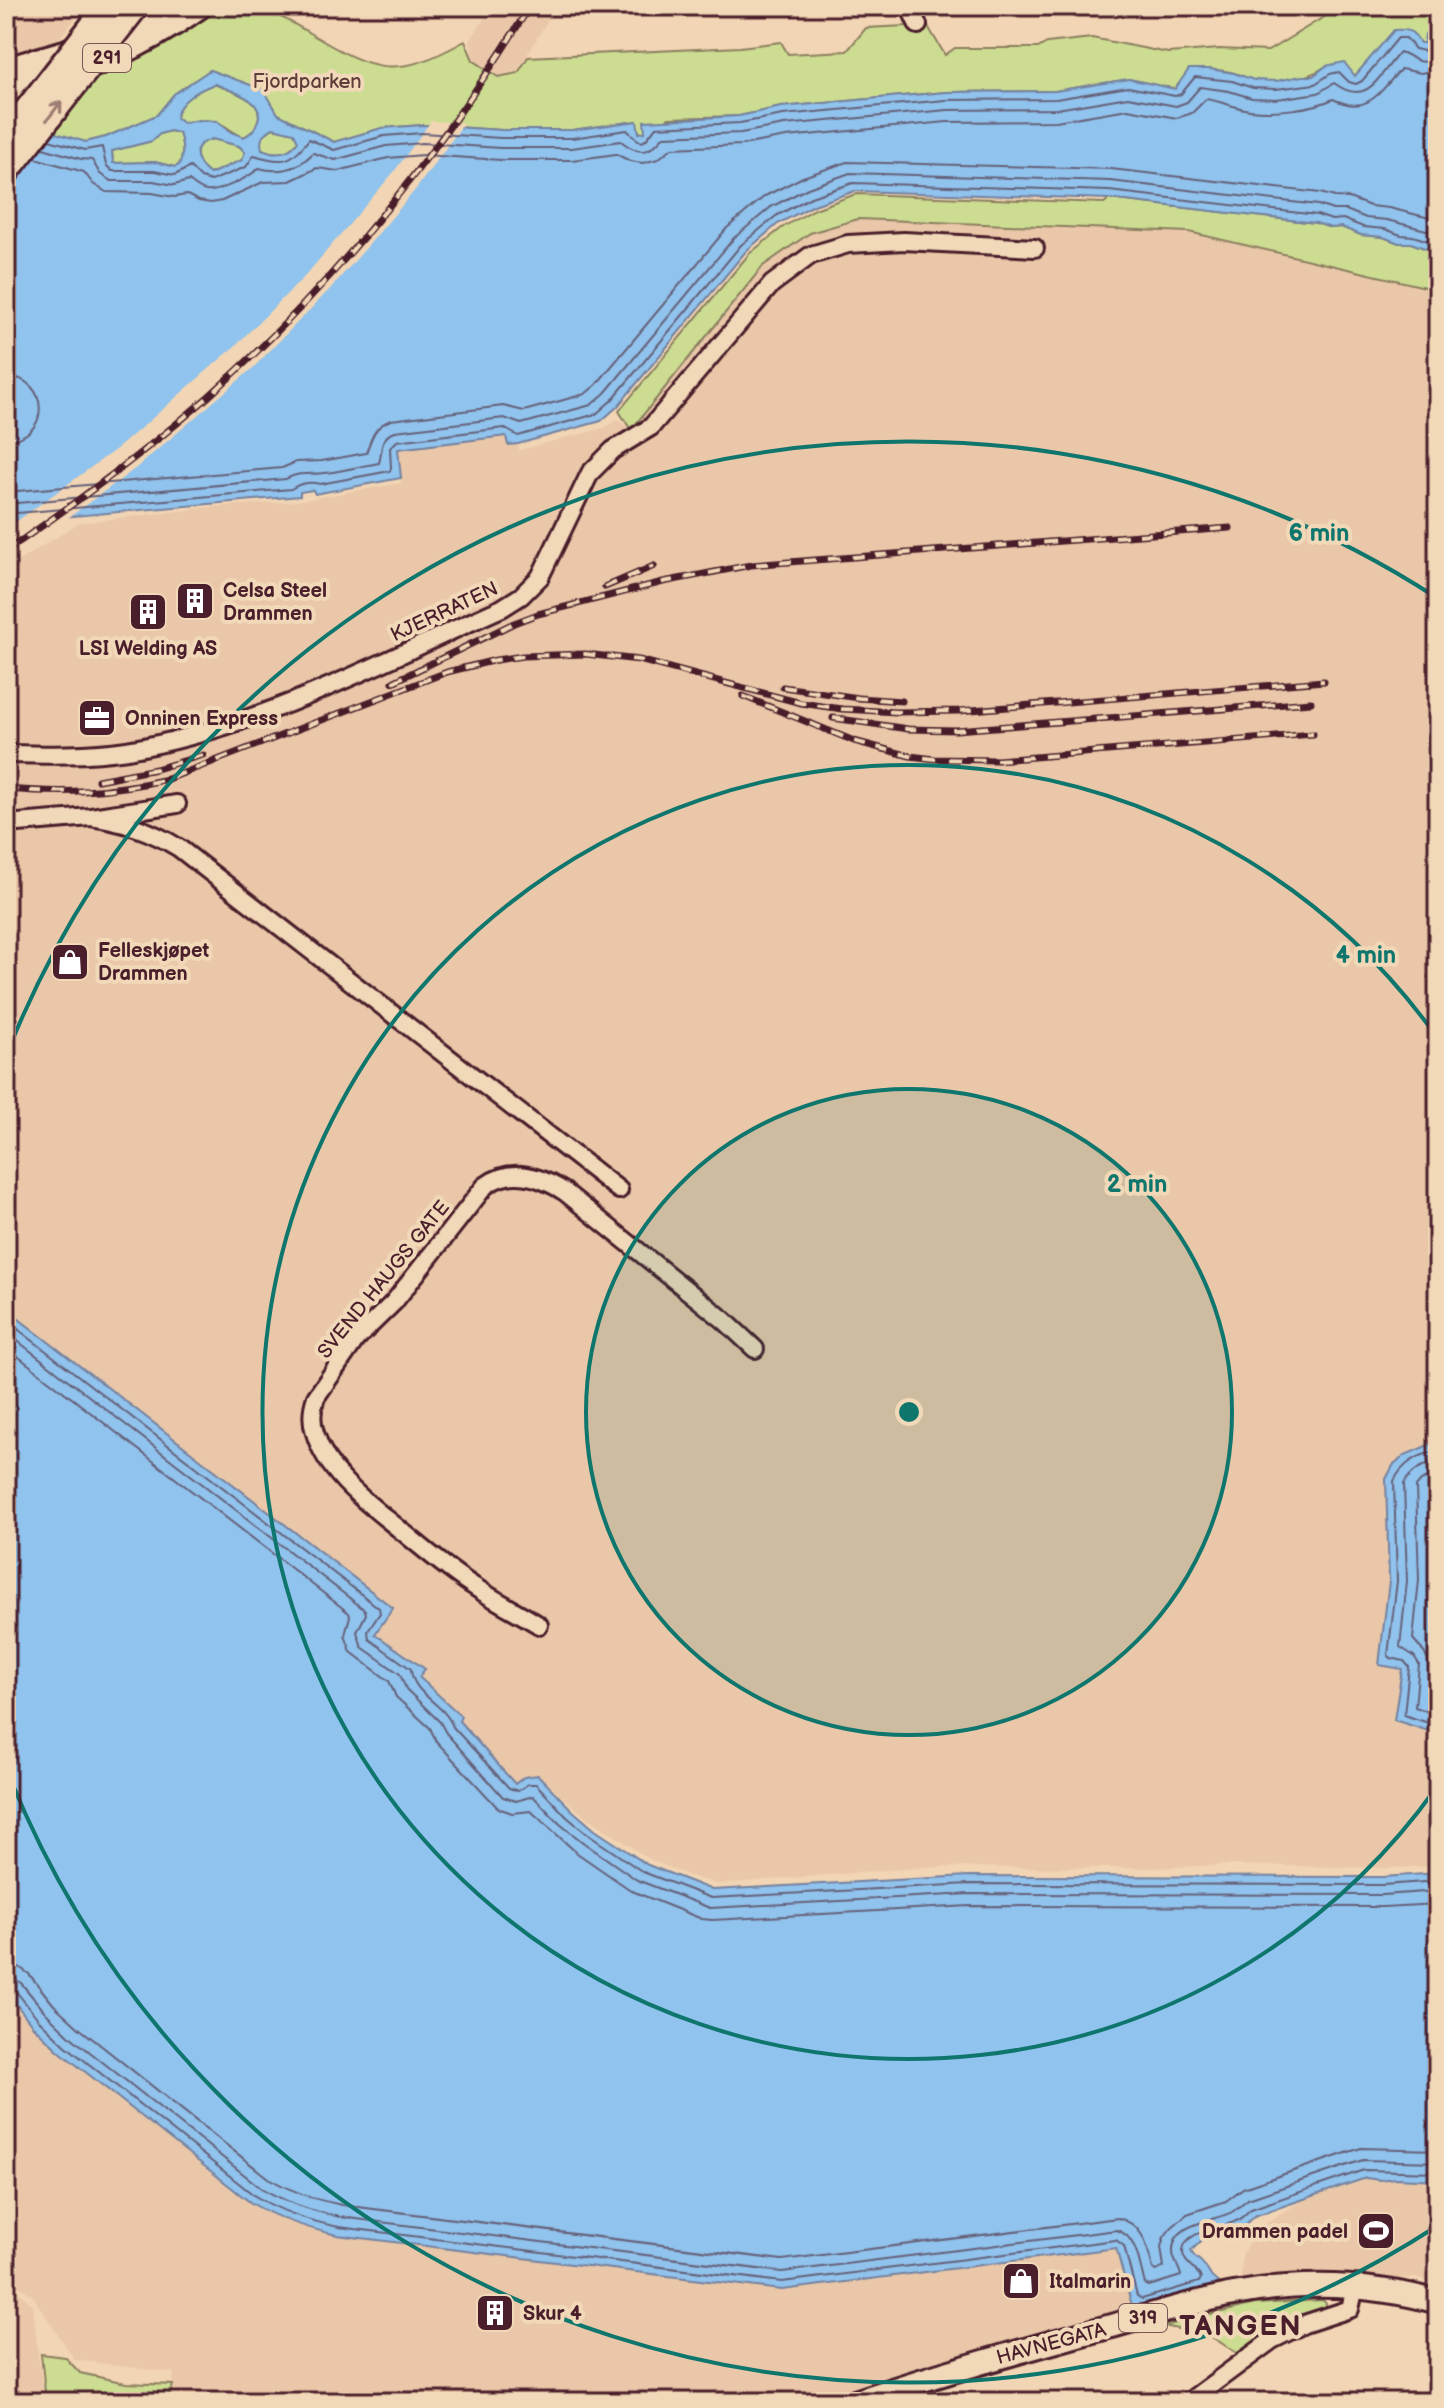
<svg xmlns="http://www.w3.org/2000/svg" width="1444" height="2408" viewBox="0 0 1444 2408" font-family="'Balsamiq Sans',sans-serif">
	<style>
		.built { fill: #e9c7a8 }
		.green { fill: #ccdd92; stroke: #8b7e5e; stroke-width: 2 }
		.water { fill: #90c3ed; stroke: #74819f; stroke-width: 2; fill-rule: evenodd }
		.pier { fill: #f2d5b4 }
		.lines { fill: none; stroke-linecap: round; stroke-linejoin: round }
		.shore { stroke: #666179; stroke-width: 2 }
		.minor-casing { stroke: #4a1f2b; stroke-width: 22 }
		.major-casing { stroke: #4a1f2b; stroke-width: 28 }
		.highway-casing { stroke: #4a1f2b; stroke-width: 30 }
		.minor { stroke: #f1d8b8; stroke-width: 16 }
		.major { stroke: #f1d8b8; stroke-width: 22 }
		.highway { stroke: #f1d8b8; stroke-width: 24 }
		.rail-casing { stroke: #4a1f2b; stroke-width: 7 }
		.rail { stroke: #f1d8b8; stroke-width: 4; stroke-dasharray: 12; stroke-linecap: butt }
		.highway-bridge-casing { stroke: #4a1f2b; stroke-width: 30; stroke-linecap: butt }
		.highway-bridge { stroke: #f1d8b8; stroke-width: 24 }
		.oneway { stroke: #9e7c72 }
		.ring { fill: none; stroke: #0f766e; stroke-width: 4 }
		.labels { text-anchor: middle; stroke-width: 8; stroke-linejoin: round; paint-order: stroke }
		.shield { fill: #f1d8b8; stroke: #7c5655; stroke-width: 2 }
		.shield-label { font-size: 18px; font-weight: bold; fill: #4a1f2b }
		.park-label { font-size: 20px; fill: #5e3c3a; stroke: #f1d8b8 }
		.poi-label { font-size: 20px; font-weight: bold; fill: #4a1f2b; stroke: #f1d8b8; text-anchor: start }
		.street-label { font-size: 20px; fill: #4a1f2b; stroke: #f1d8b8 }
		.district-label { font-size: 28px; font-weight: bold; letter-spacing: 2px; fill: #4a1f2b; stroke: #f1d8b8 }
		.centre { fill: #0f766e; stroke: #f1d8b8; stroke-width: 4 }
		.ring-label { font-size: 24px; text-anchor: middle; font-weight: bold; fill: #0f766e; stroke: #f1d8b8; stroke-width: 8; stroke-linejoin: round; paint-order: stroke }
	</style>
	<rect width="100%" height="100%" fill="#f2d5b4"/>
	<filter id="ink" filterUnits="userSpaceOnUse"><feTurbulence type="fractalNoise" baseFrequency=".0125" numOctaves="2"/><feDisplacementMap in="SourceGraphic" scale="16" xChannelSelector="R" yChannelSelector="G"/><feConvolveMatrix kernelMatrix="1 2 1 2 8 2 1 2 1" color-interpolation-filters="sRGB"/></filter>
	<g filter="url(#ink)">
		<path class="built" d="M6 6H86L57 41 6 54Z
			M492 6H556L517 72 497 76 474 60 470 41Z
			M858 219 1189 232 1438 290V1444H1431L1405 1455 1386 1479 1389 1581 1379 1664 1402 1668 1434 1733 1438 1734V1866L1389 1868 1230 1865 1146 1868 928 1867 717 1884 687 1875 649 1859 577 1810 538 1775 516 1784 459 1721 461 1716 419 1677 424 1669 374 1634 392 1608 6 1309V557L9 567 79 523 212 507 298 501 401 483 398 449 507 436 508 445 518 444 519 450 604 428 618 420 631 429 763 266 810 233Z
			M6 1991 17 2007 782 2290 1116 2248 1133 2312 1061 2330 821 2402H170L174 2373 75 2360 32 2295 6 2277Z
			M1366 2178 1380 2180 1394 2178 1438 2180V2286L1421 2278H1368L1241 2283 1242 2256 1248 2243 1261 2227 1308 2196Z
			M6 2282 32 2304 43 2392 38 2402H6Z"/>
		<path class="green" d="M218 6C230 6 244 4 255 7 276 13 293 23 311 34 376 73 397 79 465 41L473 60 498 77 518 73 528 57 740 47 781 42 788 54 847 51 866 28 927 25 945 55 955 48H1038L1047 43 1092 38 1168 53 1219 49 1268 51 1342 6H1438V22L1425 43 1371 58 1355 76 1326 66C1309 79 1275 84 1253 80 1246 79 1241 75 1234 73 1220 69 1205 69 1190 69L1175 89 1129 79 1055 91 946 92 781 107 739 116 669 118 645 132 639 133 636 121 572 130H502L422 125 382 128 334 142 278 114 264 90 210 70 174 94 157 115 106 137 86 142 6 127V101L158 43Z
			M214 84C230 91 268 100 257 123 254 131 251 133 244 137 233 133 228 127 219 123 208 118 194 121 183 123L176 118C177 101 200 89 214 84Z
			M273 128 295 133 298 141C289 154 275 155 261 149 259 137 264 134 273 128Z
			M170 131 179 133C183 144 184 155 179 165L175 167 155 162 113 163 112 151 152 141 159 134Z
			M213 139 239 146 245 152 242 160 210 174C202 169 191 154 200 144 203 141 208 141 213 139Z
			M856 194 1104 203 1109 199 1316 223 1331 228 1341 227 1361 235 1383 237 1399 243H1411L1438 253V290L1189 232 858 219 810 233 763 266 631 430 619 411 749 254 783 227 815 209Z
			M1322 2300 1326 2303 1325 2310C1293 2321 1265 2334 1237 2353L1210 2336 1164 2326 1255 2304Z
			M41 2354 65 2357 80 2373 126 2383 173 2385 168 2402H43L45 2392Z"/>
		<path class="water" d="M1438 22V253L1411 243H1399L1383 237 1361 235 1341 227 1331 228 1316 223 1109 199 855 191 814 205 779 223 746 251 618 406 601 421 518 444 508 445 506 436 398 449 401 478 315 494 313 490 300 492V496L6 522V417L11 408 6 403V127L39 128 86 142 106 137 157 115 174 94 210 70 264 90 278 114 334 142 382 128 423 125 502 130H572L637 121 639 133 645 132 644 121 739 116 781 107 946 92 1055 91 1129 79 1175 89 1189 69H1209L1234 73 1254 80 1276 81 1302 76H1313L1326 66 1344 62 1355 76 1394 30C1408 29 1413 30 1420 43H1424L1425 34ZM215 84C231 91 268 100 257 123 254 131 251 133 244 137L231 132 217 121 199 120 183 123 176 118C177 101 200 89 215 84ZM273 128 294 133 298 141C290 154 275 155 262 149 259 137 264 134 273 128ZM170 131 179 133C183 144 184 155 179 165L175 167 155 162 113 163 112 151 152 141 160 134ZM212 139 239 146 245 152 242 160 210 174C202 169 191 154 200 145 201 143 210 140 212 139Z
			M6 1309 393 1608 375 1634 425 1669 419 1677 461 1716 459 1721 515 1784 524 1777 538 1775 573 1811 595 1830 648 1865 712 1890 969 1876 1383 1877 1438 1873V2180L1395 2178 1380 2180 1366 2178 1254 2216 1241 2228 1202 2240 1191 2251C1194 2259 1199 2258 1204 2265 1212 2276 1208 2276 1221 2284L1133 2309 1116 2248 782 2290 337 2235C305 2228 279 2219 251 2203L59 2051 33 2026 6 1991Z
			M1431 1444H1438V1734L1394 1720 1402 1669 1379 1665 1389 1581 1386 1479 1394 1464 1405 1455Z"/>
		<path class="pier" d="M431 121 464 123 416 189 372 241 331 288 253 368 136 468 64 521 10 526 119 447 232 349 306 275 393 173Z"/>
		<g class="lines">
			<path class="shore" d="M49 140 85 150 102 147 106 165 112 171H154L175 175 190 167 201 178 211 181 246 167 254 155C283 164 291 163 309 139L334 150 384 136 422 133 501 138H572L627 130C645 148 642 144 656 127L740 123 783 115 946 100 1056 99 1128 87 1175 96 1181 94 1195 77 1232 81 1253 88 1276 89 1315 84 1330 74 1339 72 1349 82 1356 84 1362 81 1398 38H1406L1415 49 1424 51 1431 47 1433 37 1438 32
				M43 148 81 159 92 160 100 174 111 181H153L174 185 189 181C194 185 199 190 206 191 218 193 250 177 259 168 281 174 298 169 313 153L335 160 386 146 423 143 501 148H572L621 141C640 156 649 154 664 136L741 133 784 125 947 110 1057 109 1128 97 1176 106 1187 102 1200 87 1229 91 1252 98 1277 99 1318 93 1334 83C1368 108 1378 76 1400 52 1415 57 1420 70 1438 54
				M35 158 84 172 93 184 106 192 152 193 174 197 187 195 199 201 211 203 222 201 263 182 290 181 317 168 338 171 388 158 423 155 501 160H572L616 154 630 161 643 163 658 159 672 148 742 145 786 137 947 122 1056 121 1128 109 1177 118 1192 113 1206 99C1221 101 1235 108 1250 110 1272 113 1314 109 1333 99 1369 116 1379 92 1401 69L1421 73 1438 69
				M6 376C51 378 51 439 6 440
				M6 492 282 468 296 462 322 461 366 453C372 437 374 426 391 420L503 406 524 411 585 394 596 385 727 228 765 196 803 177 847 162 1111 169 1320 193 1335 197 1349 198 1370 206 1389 208 1438 220
				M6 504 286 479C300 471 311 475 325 473 343 471 361 466 379 463 383 450 378 439 395 431L504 418 521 424 591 405 605 393 734 238 771 207 808 188 850 173 1110 181 1318 205 1333 210H1346L1366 218 1387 220 1438 233
				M6 514 291 489C300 483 309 481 320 484L390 471 391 468 390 448 397 441 504 428 518 436 596 414 612 400 741 245 776 216 811 197 853 183 1109 191 1317 215 1332 220 1343 219 1363 227 1385 229 1401 235 1413 236 1438 244
				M6 1320 379 1608 380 1613 368 1631 369 1639 411 1669C412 1695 445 1703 453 1727L509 1788 518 1791 528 1784H536L567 1817 590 1836 643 1872 711 1898 969 1884 1383 1885 1438 1881
				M6 1332 365 1610 366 1614 357 1632 362 1647 400 1674 406 1689 440 1722 446 1733 503 1797 516 1801 533 1796 560 1824 584 1843 637 1880 710 1908 970 1894 1383 1895 1438 1891
				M6 1347 349 1613 350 1616 345 1635 351 1652 389 1681 396 1697 430 1728 436 1741 498 1808 512 1813 531 1811 577 1853 632 1891 702 1919 712 1920 970 1906 1383 1907 1438 1904
				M1438 1452C1419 1453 1402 1464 1394 1481L1397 1581 1388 1655 1391 1658 1404 1661 1409 1667 1404 1715 1438 1726
				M1438 1462C1424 1464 1411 1471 1404 1484L1407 1581 1400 1647 1414 1656 1419 1664 1415 1707 1438 1715
				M1438 1474 1421 1481 1416 1487 1419 1580 1413 1639C1435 1664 1432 1665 1428 1697L1438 1703
				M6 1966 19 1967 29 1974 54 2005 79 2028 268 2178C292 2192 315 2200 342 2205L782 2260 1118 2218C1144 2224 1147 2246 1153 2269L1157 2271 1164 2267 1161 2247 1164 2237 1171 2228 1187 2214 1226 2201 1243 2188 1361 2148 1438 2150
				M6 1978 15 1979 21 1983 46 2013 71 2037 261 2188C287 2203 311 2211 340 2217L782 2272 1117 2230C1138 2237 1139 2264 1145 2284L1149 2286 1181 2276C1180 2268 1173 2261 1173 2252 1171 2222 1216 2221 1232 2212 1238 2208 1242 2203 1248 2199L1363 2160 1438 2162
				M6 1988 15 1990 39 2020 65 2045 255 2196C282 2212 308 2221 339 2227L782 2282 1116 2240 1124 2246 1137 2296 1142 2299 1199 2282 1201 2278C1196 2268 1183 2263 1183 2252 1182 2230 1224 2228 1236 2221 1242 2218 1247 2212 1251 2209L1364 2170 1438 2172"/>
			<g class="minor-casing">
				<path id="minor" d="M909 6 918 25
					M6 754C47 755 87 756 127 750 261 728 379 662 502 608L521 596 540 577 590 473 613 450 651 427 772 284 811 255 848 244 904 241 1035 248
					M91 817C124 822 150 830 179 848L619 1190
					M6 824 91 817 177 804
					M539 1625C518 1612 496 1601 475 1587 448 1570 423 1548 398 1528 366 1502 327 1474 315 1433 311 1421 312 1408 316 1397L356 1339 394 1302 485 1186C511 1166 540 1176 565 1192L724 1320 755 1349
					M1188 2402 1272 2340 1304 2324 1350 2309 1355 2287"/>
			</g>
			<g class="major-casing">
				<path id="major" d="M855 2402C934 2375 1013 2353 1093 2331 1140 2319 1186 2303 1234 2294 1302 2281 1372 2284 1438 2302"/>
			</g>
			<g class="highway-casing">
				<path id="highway" d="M115 29 159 6
					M6 70 65 53 82 45
					M6 93C74 76 142 47 199 6"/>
			</g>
			<use href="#minor" class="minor"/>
			<use href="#major" class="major"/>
			<use href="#highway" class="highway"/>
			<g class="rail-casing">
				<path id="rail" d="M6 551C76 503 144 453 208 397 335 284 441 151 530 6
					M605 587 654 566
					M393 682 514 623 538 614 663 582 751 565 1230 528
					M783 687 859 698 902 701
					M743 696 854 741 910 756 935 759 998 760 1313 734
					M833 718 908 729 956 730 1311 702
					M98 780 156 769 203 755
					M6 789C65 794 110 792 168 779L447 672 496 660 523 656 585 654 639 660 801 703 842 709 897 712 959 711 1324 681"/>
			</g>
			<use href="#rail" class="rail"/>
			<g class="highway-bridge-casing">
				<path id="highway-bridge" d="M6 137 108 6
					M6 172 136 6"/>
			</g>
			<use href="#highway-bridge" class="highway-bridge"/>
		</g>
		<defs><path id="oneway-shaft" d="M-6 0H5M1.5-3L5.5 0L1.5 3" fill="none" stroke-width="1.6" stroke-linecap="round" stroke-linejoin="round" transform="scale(2)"/></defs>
		<use class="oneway" href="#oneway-shaft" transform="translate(54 111) rotate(-52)"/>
	</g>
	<circle cx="909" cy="1412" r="323" fill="#0f766e" fill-opacity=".12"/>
	<g class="ring">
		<circle cx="909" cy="1412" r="323"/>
		<path d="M1436 1788A647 647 0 1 1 1436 1036"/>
		<path d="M1437 2226A970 970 0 0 1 6 1768M6 1056A970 970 0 0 1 1437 598"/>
	</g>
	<defs>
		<g id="building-square" transform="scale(2)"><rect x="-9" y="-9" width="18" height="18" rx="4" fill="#4a1f2b" stroke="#f1d8b8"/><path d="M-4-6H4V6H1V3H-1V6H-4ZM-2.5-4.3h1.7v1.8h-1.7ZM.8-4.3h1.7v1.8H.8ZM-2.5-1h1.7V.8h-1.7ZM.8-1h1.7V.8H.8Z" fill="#fff"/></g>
		<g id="office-square" transform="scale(2)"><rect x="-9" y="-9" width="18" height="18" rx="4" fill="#4a1f2b" stroke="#f1d8b8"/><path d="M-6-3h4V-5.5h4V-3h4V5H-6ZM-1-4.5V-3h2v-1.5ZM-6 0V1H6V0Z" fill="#fff"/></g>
		<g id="shop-square" transform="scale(2)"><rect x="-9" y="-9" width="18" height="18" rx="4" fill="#4a1f2b" stroke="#f1d8b8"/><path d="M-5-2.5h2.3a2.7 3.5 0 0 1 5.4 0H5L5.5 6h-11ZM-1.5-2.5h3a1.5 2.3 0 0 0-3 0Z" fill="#fff"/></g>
		<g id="stadium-square" transform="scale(2)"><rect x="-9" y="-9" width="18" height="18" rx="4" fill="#4a1f2b" stroke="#f1d8b8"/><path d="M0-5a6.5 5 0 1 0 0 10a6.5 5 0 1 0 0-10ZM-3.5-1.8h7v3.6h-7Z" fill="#fff"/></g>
	</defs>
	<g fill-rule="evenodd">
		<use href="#building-square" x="195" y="601"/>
		<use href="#building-square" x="148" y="612"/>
		<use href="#office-square" x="97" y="718"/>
		<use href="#shop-square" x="70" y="962"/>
		<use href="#stadium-square" x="1376" y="2231"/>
		<use href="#shop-square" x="1021" y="2281"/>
		<use href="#building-square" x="495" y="2313"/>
	</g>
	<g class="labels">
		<g class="shield">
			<rect x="83" y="44" width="48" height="28" rx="6"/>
			<rect x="1119" y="2304" width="48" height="28" rx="6"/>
		</g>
		<g class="shield-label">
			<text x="107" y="64">291</text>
			<text x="1143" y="2324">319</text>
		</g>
		<g class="park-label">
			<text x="307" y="88">Fjordparken</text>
		</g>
		<g class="poi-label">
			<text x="223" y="597">Celsa Steel<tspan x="223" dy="23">Drammen</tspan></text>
			<text x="148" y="655" text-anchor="middle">LSI Welding AS</text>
			<text x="125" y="725">Onninen Express</text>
			<text x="98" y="957">Felleskjøpet<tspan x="98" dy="23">Drammen</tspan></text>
			<text x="1348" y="2238" text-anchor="end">Drammen padel</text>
			<text x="1049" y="2288">Italmarin</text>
			<text x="523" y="2320">Skur 4</text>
		</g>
		<g class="street-label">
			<text transform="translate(444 611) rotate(-25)" y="7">KJERRATEN</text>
			<text transform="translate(383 1279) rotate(-51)" y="7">SVEND HAUGS GATE</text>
			<text transform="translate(1051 2343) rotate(-15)" y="7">HAVNEGATA</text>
		</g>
		<g class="district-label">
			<text x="1241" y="2335">TANGEN</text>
		</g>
	</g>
	<circle cx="909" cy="1412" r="12" class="centre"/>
	<g class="ring-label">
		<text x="1319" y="541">6 min</text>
		<text x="1366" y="963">4 min</text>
		<text x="1137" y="1192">2 min</text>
	</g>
	<rect width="1444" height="2408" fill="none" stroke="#f1d8b8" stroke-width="32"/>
	<rect x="16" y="16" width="1412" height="2376" fill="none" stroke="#4a1f2b" stroke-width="3" filter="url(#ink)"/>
</svg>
